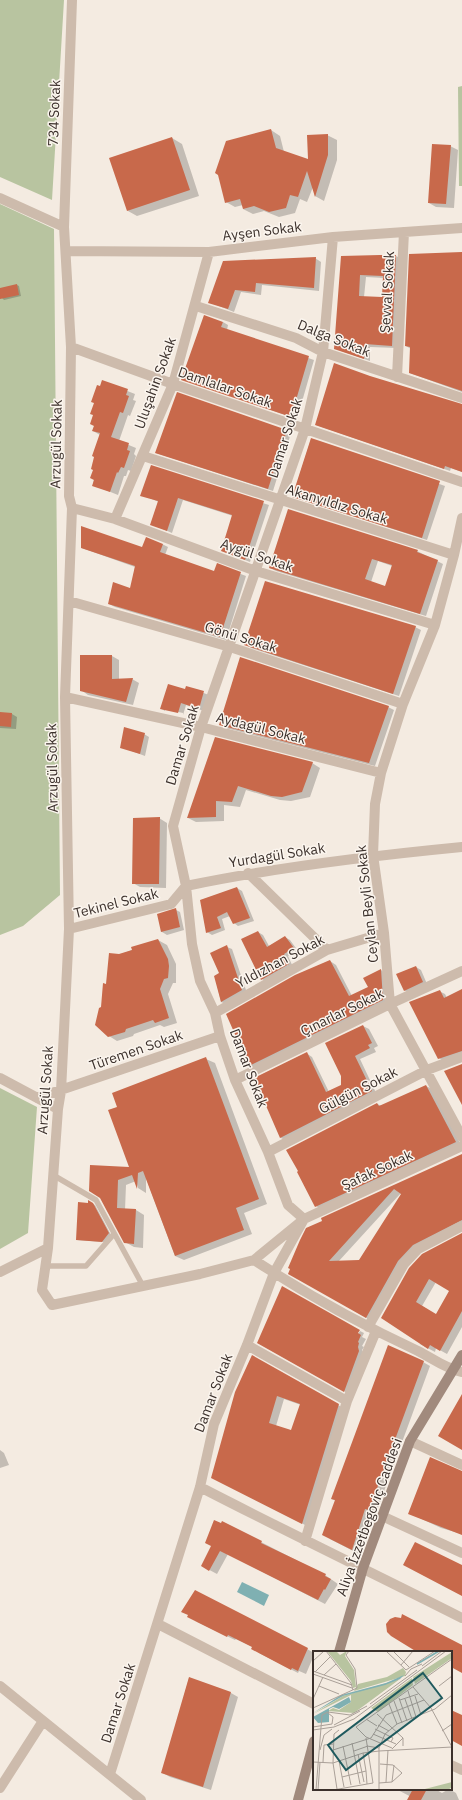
<svg xmlns="http://www.w3.org/2000/svg" width="462" height="1800" viewBox="0 0 462 1800" font-family="'IBM Plex Sans',sans-serif">
	<style>
		.green { fill: #b8c4a0 }
		.water { fill: #7fb0b2 }
		.shadow { fill: #0003; fill-rule: evenodd }
		.building { fill: #c8694b; fill-rule: evenodd }
		.lines { fill: none; stroke-linecap: round; stroke-linejoin: round }
		.lane { stroke: #cdbbac; stroke-width: 5.5 }
		.street { stroke: #cdbbac; stroke-width: 10 }
		.secondary { stroke: #a18a7d; stroke-width: 10 }
		.labels { text-anchor: middle; stroke-width: 3; stroke-linejoin: round; paint-order: stroke }
		.street-label { font-size: 14px; fill: #3b302b; stroke: #fbf5ee }
		.inset-river { fill: none; stroke: #7fb0b2; stroke-width: 2 }
		.inset-road { fill: none; stroke: #aaa098; stroke-width: 1 }
		.view { fill: #1f5a5e; fill-opacity: 0.15; stroke: #1f5a5e; stroke-width: 2 }
		.inset-edge { fill: none; stroke: #3b302b; stroke-width: 2 }
	</style>
	<rect width="100%" height="100%" fill="#f4ebe1"/>
	<path class="green" d="M0 0H64L52 200 0 177Z
		M462 86V186H459L458 87Z
		M0 204 54 229 60 895 23 926 0 935Z
		M0 1088 37 1107 28 1233 0 1249Z"/>
	<path class="water" d="M242 1582 269 1595 264 1606 237 1592Z"/>
	<path class="shadow" d="M271 130 280 136 284 152 309 161 327 135 337 140V160L324 201 315 196 313 187 307 202 300 199 295 213 279 217 264 211 253 214 243 209V205L235 207 226 202Z
		M172 138 182 144 199 196 137 216 128 211Z
		M450 146 458 150 454 208 436 207 429 203Z
		M462 253V392L410 373 411 349 406 346Z
		M396 256 402 259 397 348 370 347V361L341 351 342 257ZM366 277 384 278 383 298 364 297Z
		M315 258 321 262 319 291 262 285 261 295 241 292 234 312 209 302 224 262Z
		M17 285 19 286 21 296 4 300 2 298 0 289Z
		M223 322 228 325 227 330 314 360 297 419 182 379Z
		M370 377 462 405V472L451 468 450 471 316 425Z
		M102 381 135 394 133 400 136 401 130 416 128 415 119 441 136 448 134 454 136 456 131 471 128 470 126 476H124L118 495 93 485 100 435 93 431Z
		M287 430 291 433 273 491 156 453Z
		M311 439 445 486 427 540 299 499 293 496Z
		M151 467 269 505 250 562 222 551 233 516 183 500 172 533 151 524 159 502 142 495Z
		M162 544 168 547 165 555 215 572 217 565 246 576 226 640 115 607 109 604 131 589 135 567 82 548H143Z
		M417 551 443 564 426 616 276 571 270 568ZM378 561 392 566 386 587 371 582Z
		M415 627 421 630 399 696 251 648 246 644Z
		M81 656H112L119 660V680L132 679 139 683 133 705 88 695 81 690Z
		M187 687 209 695 204 711 186 705 183 715V713L165 709V711L162 709 186 690Z
		M388 707 394 710 375 766 226 728 220 724Z
		M0 713 12 714 17 717 16 729 0 728Z
		M144 734 149 737 145 756 121 747Z
		M216 738 312 763 320 768 310 797 291 801 280 800 246 790 240 807 224 805V821L196 822 188 818Z
		M159 818 167 823 166 888 140 887 133 883Z
		M237 888 242 891 254 921 238 926 234 923 230 916 222 919 225 930 212 935 207 932 201 900Z
		M176 910 180 912 184 930 167 935 162 932 158 915Z
		M258 932 263 935 269 946 285 937 290 940 298 951 288 956 293 967 267 982 262 979Z
		M158 940 167 945 176 964V983H173L168 994 177 1023 164 1027 160 1025 134 1034 133 1036 117 1041 109 1036 102 1008 107 985 119 955Z
		M227 947 232 949 247 993 226 1004 221 1002 215 976 221 974Z
		M330 961 336 965 352 996 369 987 381 970 386 974 389 1003 255 1069 250 1065Z
		M416 967 421 970 427 984 409 993 404 990Z
		M462 990V1055L445 1062 439 1058V991L445 994 447 998Z
		M363 1026 369 1029 378 1046 374 1048 376 1052 360 1059 377 1095 287 1141 281 1138 255 1078 306 1053 312 1057 329 1092 342 1086Z
		M206 1059 215 1063 267 1204 244 1213 252 1234 184 1260 175 1256 146 1178V1193L138 1188 136 1181 126 1185 125 1210H136L144 1215 143 1248 134 1247 125 1242 100 1197 90 1190 131 1168 119 1107Z
		M426 1086 432 1089 461 1145 321 1209 316 1206 377 1104 382 1106Z
		M462 1155V1225L420 1248 372 1321 289 1273 307 1229ZM401 1193 402 1194 359 1261 338 1262Z
		M89 1202 95 1205 111 1235 104 1242 77 1240Z
		M462 1234V1327L447 1354 436 1348 435 1352 420 1344 410 1268ZM436 1282 451 1290 436 1315 422 1306Z
		M360 1331 364 1333 362 1337 366 1339 362 1346 364 1347 362 1350 363 1354 349 1394 258 1343 356 1338Z
		M252 1356 345 1409 309 1527 219 1481ZM284 1399 301 1405 292 1431 276 1426Z
		M423 1362 430 1366 376 1513 372 1512 359 1554 330 1539 336 1501 332 1499Z
		M0 1450 4 1453 9 1465 0 1468Z
		M462 1472V1534L441 1528 409 1513Z
		M261 1542 325 1575 338 1584 325 1604 228 1554 217 1574 202 1566 212 1546Z
		M195 1621 307 1649 314 1653V1655L306 1674 299 1671 298 1673 259 1653 253 1647 236 1639 235 1640Z
		M189 1678 231 1693 238 1697 211 1790 170 1777 163 1773Z
		M396 1789H435L442 1793 449 1789 456 1793 459 1800H417Z"/>
	<path class="building" d="M271 129 276 148 308 159 307 135 328 134V155L315 197 307 171 298 197 290 195 286 208 269 212 254 206 243 209 240 199 225 203 218 175 215 173 226 141Z
		M172 137 190 190 127 211 109 158Z
		M432 144 451 145 446 204 428 203Z
		M462 252V391L409 373 410 347 405 346 409 254Z
		M380 255H396L392 346 365 344 364 359 334 349 341 256ZM360 275 383 276 382 297 359 296Z
		M316 257 314 288 256 283 255 292 235 290 228 309 208 303 223 261Z
		M17 284 19 295 0 299V288Z
		M204 315 223 322 221 327 309 356 291 417 181 380Z
		M334 363 370 376 462 404V472L445 466 444 469 315 425Z
		M102 380 128 389 126 395 129 396 123 413 120 412 111 437 129 443 127 450 130 451 124 468 121 467 118 473 117 472 110 492 92 486 94 480 90 478 93 470 91 469 94 457 92 456 100 433 92 431 94 426 90 424 93 415 90 414 94 403 91 402 97 385 100 386Z
		M177 392 287 430 268 489 155 453Z
		M311 438 440 481 422 538 292 497Z
		M151 465 264 501 245 560 221 551 232 515 178 498 167 531 150 525 158 501 140 496Z
		M288 509 418 550 417 552 438 560 420 614 269 568ZM372 559 392 565 385 586 365 579Z
		M81 526 142 547 146 537 163 544 160 552 214 571 217 563 241 572 220 637 108 604 113 582 130 588 135 566 81 548Z
		M265 581 416 626 393 694 244 645Z
		M80 655H112V679L133 678 126 702 80 691Z
		M240 657 389 706 369 763 219 725Z
		M168 684 185 689 186 686 204 691 199 709 181 703 178 713 160 709Z
		M0 712 12 713 11 727 0 726Z
		M124 727 145 733 140 754 120 748Z
		M215 737 313 762 302 792 282 797 271 796 238 786 232 802 216 801V817L187 818Z
		M160 817 159 884H132L133 818Z
		M237 887 250 918 233 924 227 912 217 917 221 928 206 933 200 900Z
		M176 908 180 927 161 932 157 914Z
		M258 931 267 947 285 936 294 948 284 954 289 964 261 980 241 939Z
		M158 939 168 959 169 966 168 978 164 979 160 989 169 1018 155 1023 153 1020 126 1029 125 1032 108 1037 95 1025 99 1008 101 1007 103 983 106 984 109 953 119 954 132 950 131 947Z
		M227 945 242 990 221 1002 214 976 219 973 210 953Z
		M330 960 349 996 368 987 363 978 381 969 383 1000 249 1066 226 1014 295 975Z
		M416 966 423 982 404 991 396 974Z
		M462 989V1051L438 1059 409 1002 440 990 444 998Z
		M363 1025 372 1043 368 1045 370 1048 355 1056 372 1091 280 1138 254 1078 307 1052 326 1092 341 1085V1076L325 1043Z
		M206 1057 259 1199 236 1208 244 1230 175 1256 143 1171 138 1173 137 1189 132 1175 118 1180 117 1208 136 1209 134 1244 124 1243 100 1198 89 1191 90 1165 129 1167 108 1110 117 1107 112 1093Z
		M462 1064V1105L444 1071Z
		M426 1085 456 1142 315 1207 297 1172 298 1171 286 1150 377 1103 379 1106Z
		M462 1154V1220L413 1245 398 1261 366 1318 288 1274 290 1269 288 1268 300 1240 306 1228 322 1221 321 1218ZM394 1189 401 1194 359 1260 329 1261Z
		M88 1200 93 1203 109 1233 102 1242 76 1240 78 1202 88 1203Z
		M462 1233V1311L440 1351 430 1345 428 1349 381 1318 409 1268 422 1254ZM429 1279 449 1291 436 1314 416 1302Z
		M282 1286 360 1330 358 1333 361 1335 358 1342 359 1343 358 1347 359 1351 344 1392 257 1343Z
		M388 1345 424 1361 369 1510 365 1509 352 1550 322 1535 335 1500 331 1499Z
		M252 1355 339 1404 302 1524 211 1478 235 1392ZM277 1396 300 1404 291 1430 269 1423Z
		M462 1394V1450L438 1436Z
		M430 1457 462 1471V1535L408 1514Z
		M214 1520 221 1523 222 1521 262 1541 261 1543 326 1574 325 1576 331 1579 325 1590 324 1589 318 1600 220 1551 209 1571 201 1566 211 1546 205 1543Z
		M415 1542 462 1565V1596L403 1565Z
		M195 1590 308 1648 298 1671 292 1668 291 1670 251 1649 252 1647 228 1635 227 1637 187 1617 188 1615 181 1612Z
		M402 1614 462 1645V1673L451 1667V1652H417L391 1636 387 1632 386 1624 390 1619 395 1617 401 1618Z
		M189 1677 231 1692 203 1787 161 1773Z
		M451 1710 462 1715V1746L451 1740Z
		M413 1789H427L421 1800H407Z"/>
	<g class="lines">
		<path class="lane" d="M53 1175 96 1200 143 1286
			M46 1266H86L114 1234"/>
		<path class="street" d="M72 0 64 227 71 347 69 496 72 508 65 697 69 929 61 1091 58 1109 48 1248 42 1290 52 1305 200 1274 254 1260 304 1219 462 1146
			M0 198 64 227
			M66 251 209 252 333 237 462 228
			M196 306 296 338 323 352 462 398
			M71 347 173 384 462 482
			M397 377 404 232
			M143 456 454 555
			M72 508 115 519 256 571 435 625
			M462 518 454 555 435 625 403 704 381 773 375 804 373 855 384 933 390 1004 462 1137
			M115 519 173 384 209 252
			M69 601 230 647 403 704
			M65 697 201 727 381 773
			M248 873 327 950
			M186 886C277 867 369 856 462 847
			M69 929 171 904 186 886
			M215 1013 327 950 384 933
			M0 1078 58 1109
			M235 1080 390 1004 462 971
			M37 1098 220 1036
			M268 1152 427 1070 462 1057
			M254 1260C306 1294 362 1325 418 1351 432 1358 446 1369 462 1372
			M0 1272 48 1248
			M368 1327 404 1264 418 1249 462 1226
			M247 1345 347 1401
			M410 1441 462 1465
			M200 1487C287 1532 375 1574 462 1618
			M382 1516 462 1553
			M305 1541 347 1401 376 1331
			M158 1624 314 1704
			M0 1686 141 1800
			M451 1765 462 1770
			M110 1774 200 1487 214 1424 247 1345 274 1273 304 1219 288 1205 268 1152 235 1080 220 1036 215 1013 200 981 192 944 186 886 173 826 201 727 305 429 323 352 333 237
			M0 1788 43 1721"/>
		<path class="secondary" d="M339 1652 363 1568 410 1441 462 1355
			M298 1800 314 1741"/>
	</g>
	<g class="labels">
		<g class="street-label">
			<text transform="translate(54 113) rotate(-88)" y="5">734 Sokak</text>
			<text transform="translate(262 231) rotate(-7)" y="5">Ayşen Sokak</text>
			<text transform="translate(387 292) rotate(-87)" y="5">Şevval Sokak</text>
			<text transform="translate(334 338) rotate(22)" y="5">Dalga Sokak</text>
			<text transform="translate(155 383) rotate(-70)" y="5">Uluşahin Sokak</text>
			<text transform="translate(225 387) rotate(19)" y="5">Damlalar Sokak</text>
			<text transform="translate(285 438) rotate(-72)" y="5">Damar Sokak</text>
			<text transform="translate(56 444) rotate(-89)" y="5">Arzugül Sokak</text>
			<text transform="translate(337 504) rotate(17)" y="5">Akanyıldız Sokak</text>
			<text transform="translate(257 555) rotate(19)" y="5">Aygül Sokak</text>
			<text transform="translate(241 637) rotate(17)" y="5">Gönü Sokak</text>
			<text transform="translate(261 728) rotate(14)" y="5">Aydagül Sokak</text>
			<text transform="translate(182 745) rotate(-73)" y="5">Damar Sokak</text>
			<text transform="translate(52 768) rotate(-91)" y="5">Arzugül Sokak</text>
			<text transform="translate(277 855) rotate(-9)" y="5">Yurdagül Sokak</text>
			<text transform="translate(116 903) rotate(-14)" y="5">Tekinel Sokak</text>
			<text transform="translate(367 904) rotate(-96)" y="5">Ceylan Beyli Sokak</text>
			<text transform="translate(280 961) rotate(-28)" y="5">Yıldızhan Sokak</text>
			<text transform="translate(342 1012) rotate(-26)" y="5">Çınarlar Sokak</text>
			<text transform="translate(136 1050) rotate(-19)" y="5">Türemen Sokak</text>
			<text transform="translate(249 1068) rotate(69)" y="5">Damar Sokak</text>
			<text transform="translate(45 1090) rotate(-86)" y="5">Arzugül Sokak</text>
			<text transform="translate(358 1090) rotate(-27)" y="5">Gülgün Sokak</text>
			<text transform="translate(377 1170) rotate(-25)" y="5">Şafak Sokak</text>
			<text transform="translate(213 1393) rotate(-69)" y="5">Damar Sokak</text>
			<text transform="translate(369 1517) rotate(-70)" y="5">Aliya İzzetbegoviç Caddesi</text>
			<text transform="translate(118 1703) rotate(-72)" y="5">Damar Sokak</text>
		</g>
	</g>
	<g transform="translate(313 1651)">
		<rect width="139" height="139" fill="#f4ebe1"/>
		<path d="M14 0H23L27 4 34 0 32 5 41 19 43 36 40 37 38 30ZM139 1V7L102 33 100 26ZM90 17 93 21 92 25 41 40 45 33 74 26ZM99 27 100 34 65 61 58 57ZM87 28 41 62 15 60 20 57 26 59 38 51V44L0 63 30 45ZM139 131V136L135 139H108Z" fill="#b8c4a0"/>
		<path d="M91 24 87 28 72 34 30 45 0 62 28 44 73 32ZM36 46 38 51 26 58 20 56 16 58V71L5 72 0 66Z" fill="#7fb0b2"/>
		<path class="inset-river" d="M104 13 126 0"/>
		<path class="inset-road" d="M13 0 38 32 40 39M73 0 93 19M80 0 96 16M0 10 11 0M88 14 100 0M109 15 129 0M93 19 122 0M0 20 39 34M2 21 17 6M0 23 39 37M11 24 23 13M92 25 98 18 109 13M6 35 26 43M126 35 139 25M100 36 118 57 139 96M95 40 103 66M102 45 108 64M86 47 94 70M0 48 10 26M92 48 99 68M87 49 105 43M81 50 89 72M57 53 104 19M76 53 84 73M0 57 44 37 42 18 33 4 36 0M64 63 90 87V95M53 68 64 75M21 74 47 60M65 74 76 80M0 76 19 73 20 66 15 62M62 78 80 87 78 91M0 79 21 76 41 68 133 0M129 80 139 73M60 83 83 93M39 92 47 133M30 95 38 134M54 95 66 97M79 97 53 86 43 76 139 8M79 98 90 87M7 99 11 84 19 78M20 99 58 87 73 64 111 49M41 100 55 95M45 103 51 131M26 110 31 136M0 111 20 112 50 102 66 100 139 96M0 111V126M10 111 11 94 20 93M67 113 80 114 89 122 79 131M53 120 54 133M29 126 53 120 50 102M73 131 75 99M66 132 79 131 81 114M24 138 20 112 21 83 26 79M3 139 9 64 15 61 37 64 54 55M5 139 7 111M20 139 60 132 53 87M66 139V97L72 83 84 73 122 58 139 44"/>
		<path class="view" d="M110 22 129 47 33 119 15 94Z"/>
		<rect width="139" height="139" class="inset-edge"/>
	</g>
</svg>
